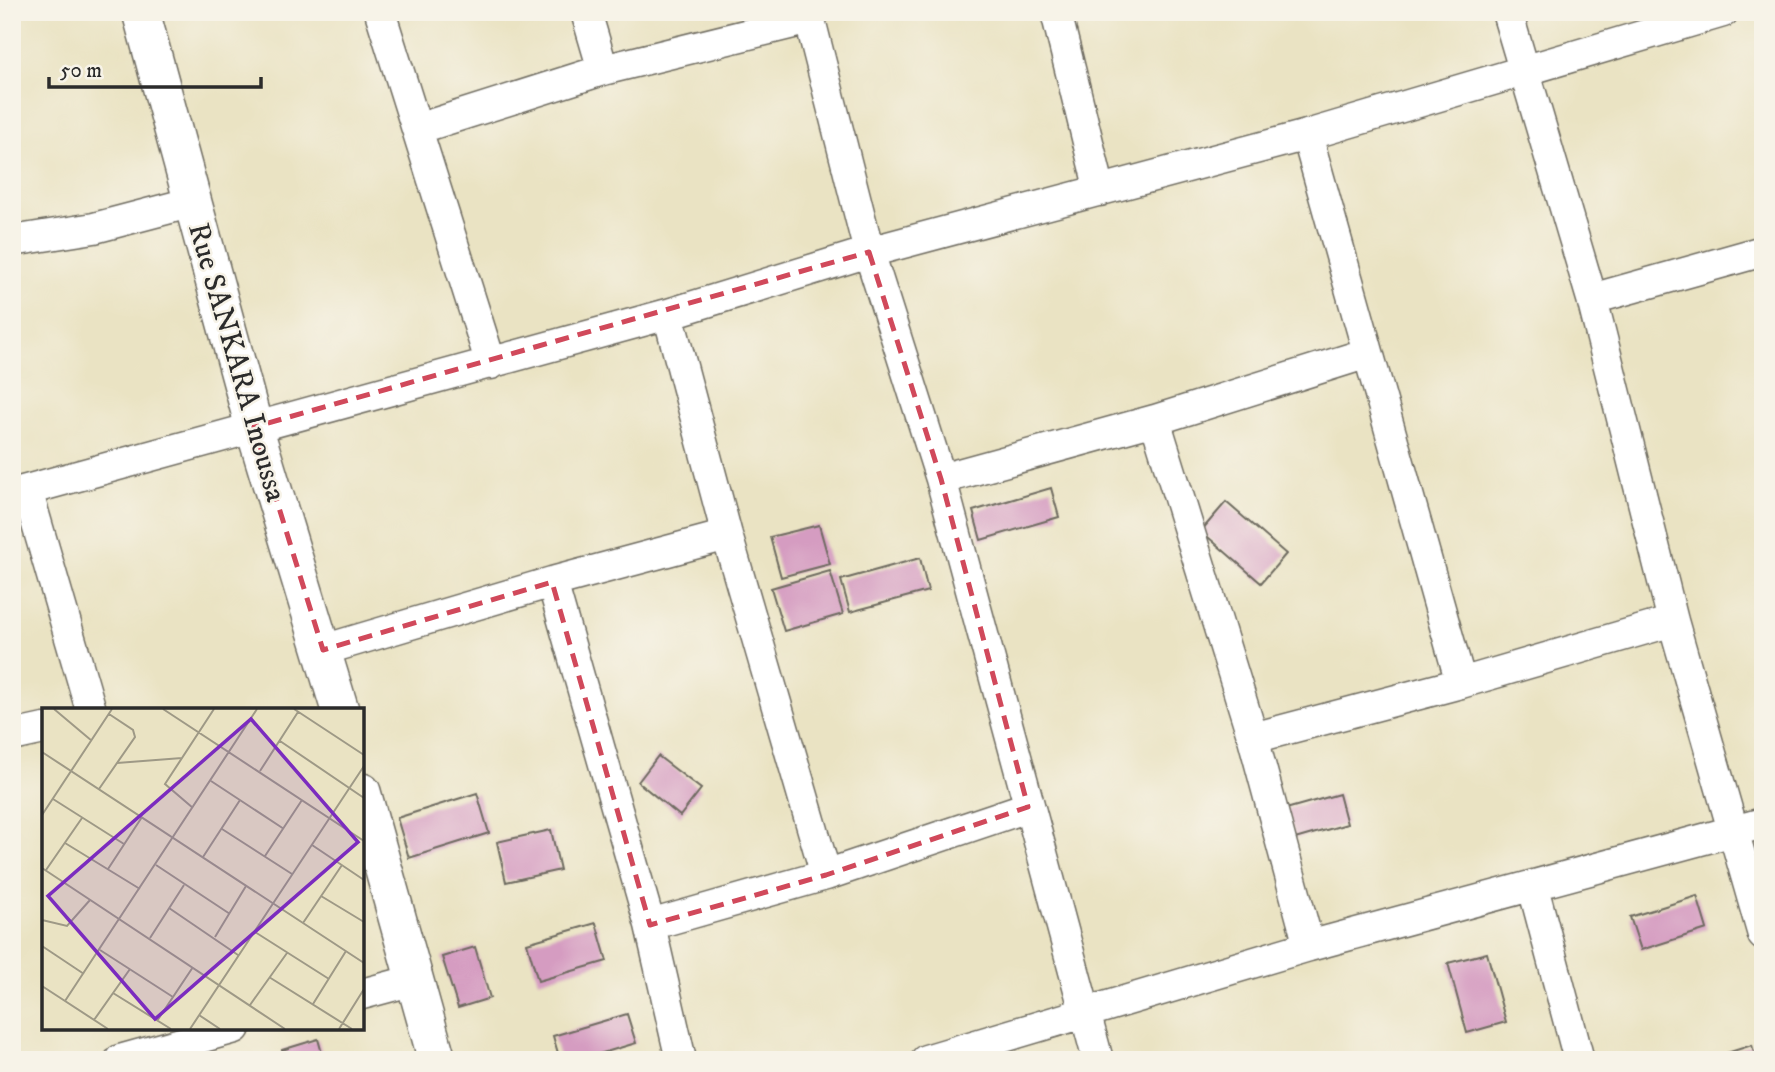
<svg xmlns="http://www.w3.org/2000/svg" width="1775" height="1072" viewBox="0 0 1775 1072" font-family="'IM FELL DW Pica',serif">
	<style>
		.building { fill: #d59cc1 }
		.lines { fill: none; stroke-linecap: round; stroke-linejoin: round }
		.minor-casing { stroke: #6e6b60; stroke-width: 33 }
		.tertiary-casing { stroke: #6e6b60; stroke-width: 40 }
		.minor { stroke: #fff; stroke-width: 30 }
		.tertiary { stroke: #fff; stroke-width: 37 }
		.marked { fill: none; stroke: #d1495b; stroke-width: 5; stroke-dasharray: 14 9; stroke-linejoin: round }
		.labels { text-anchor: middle; stroke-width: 5; stroke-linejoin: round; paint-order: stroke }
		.street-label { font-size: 30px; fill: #2b2b2b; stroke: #f7f3e8 }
		.inset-road { fill: none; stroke: #9e9986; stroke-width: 2 }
		.view { fill: #7b2cbf; fill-opacity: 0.15; stroke: #7b2cbf; stroke-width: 3.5 }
		.inset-edge { fill: none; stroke: #2b2b2b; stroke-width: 3.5 }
	</style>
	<rect width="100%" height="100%" fill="#f7f3e8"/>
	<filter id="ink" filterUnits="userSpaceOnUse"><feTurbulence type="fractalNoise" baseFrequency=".0143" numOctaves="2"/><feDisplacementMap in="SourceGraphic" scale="14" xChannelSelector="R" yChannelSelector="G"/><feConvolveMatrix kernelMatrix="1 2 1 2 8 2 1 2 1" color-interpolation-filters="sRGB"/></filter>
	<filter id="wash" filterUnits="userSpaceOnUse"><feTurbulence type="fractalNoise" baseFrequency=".00686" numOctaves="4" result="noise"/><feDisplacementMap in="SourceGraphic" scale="28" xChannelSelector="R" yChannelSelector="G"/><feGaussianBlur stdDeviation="1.57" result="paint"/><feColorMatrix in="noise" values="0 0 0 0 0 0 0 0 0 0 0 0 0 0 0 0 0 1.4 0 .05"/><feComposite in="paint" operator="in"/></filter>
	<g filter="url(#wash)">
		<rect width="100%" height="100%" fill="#eae3c3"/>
		<g id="blocks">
			<path class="building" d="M1051 488 1059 517 981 540 973 511Z
				M1226 502 1286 554 1261 583 1201 531Z
				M819 525 830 564 781 577 770 537Z
				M920 558 928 591 850 612 841 580Z
				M830 571 843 614 784 631 771 588Z
				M658 756 701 789 680 816 638 782Z
				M477 793 489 833 409 858 397 818Z
				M1339 794 1347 824 1295 839 1286 809Z
				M551 830 560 870 506 882 497 842Z
				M1697 896 1707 929 1641 950 1630 917Z
				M596 923 607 961 538 981 527 943Z
				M475 947 490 998 458 1008 442 957Z
				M1487 953 1506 1022 1467 1033 1448 963Z
				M627 1014 636 1043 579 1060H560L553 1036Z
				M318 1039 324 1060H284L282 1050Z
				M1752 1045 1756 1060H1708V1059Z"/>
		</g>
	</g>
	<g filter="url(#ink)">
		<use href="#blocks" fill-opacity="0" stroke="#6e6b60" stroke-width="2"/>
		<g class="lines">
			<g class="minor-casing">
				<path id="minor" d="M380 12 491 364
					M586 12 603 70
					M808 12 869 252 941 479 1098 1060
					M1056 12 1100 191
					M1507 12 1592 299 1673 621 1763 935
					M417 129 603 70 810 19
					M1307 135 1461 683
					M12 241 94 228 193 202
					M1592 299 1763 251
					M668 314 727 535 826 875
					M1155 420 1253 738 1309 946
					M941 479 1155 420 1368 353
					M27 490 91 710
					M12 494 668 314 869 252 1307 135 1723 12
					M552 582 650 925 681 1060
					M323 650 552 582 727 535
					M12 736 44 729
					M1253 738 1461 683 1673 621
					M1533 887 1579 1060
					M650 925 826 875 1028 807
					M362 994 414 980
					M120 1060 235 1028
					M926 1060 1309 946 1763 823"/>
			</g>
			<g class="tertiary-casing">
				<path id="tertiary" d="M141 12 254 427 340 710
					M362 792 437 1060"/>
			</g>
			<use href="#minor" class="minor"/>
			<use href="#tertiary" class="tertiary"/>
		</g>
	</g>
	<path class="marked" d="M869 252 941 479 1028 807 826 875 650 925 552 582 323 650 254 427Z"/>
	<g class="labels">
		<g class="street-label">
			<text transform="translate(238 362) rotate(74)" y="10">Rue SANKARA Inoussa</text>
		</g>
	</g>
	<g transform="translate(42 708)">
		<rect width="322" height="322" fill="#eae3c3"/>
		<path class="inset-road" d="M12 1 50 33M121 1 322 133M252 1 322 47M238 33 322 90M0 44 322 255M75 55 140 50M218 63 256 4M169 73 242 121M57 81 93 29 91 22 67 6M11 91 82 136M151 100 123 76 172 1M0 107 70 1M180 121 250 166M23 135 98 181M270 137 322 172M223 148 260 92M161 149 198 92M114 157 188 206M0 160 243 321M66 161 100 109M4 162 40 110M279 188 322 214M127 200 196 247M0 212 25 218 48 192M261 215 300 157M213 224 287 271M173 229 204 178M108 230 142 177M0 238 42 266M58 242 131 289M227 269 310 321M0 278 66 321M71 285 129 321M23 293 215 1M271 296 304 243M208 297 245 245M157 307 178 321M52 312 88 261M115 313 151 259M148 321 322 58M297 321 322 281"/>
		<path class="view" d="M209 11 316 134 113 311 6 188Z"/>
		<rect width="322" height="322" class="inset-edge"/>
	</g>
	<rect width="1775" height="1072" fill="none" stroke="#f7f3e8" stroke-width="42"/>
	<path d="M49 77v10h212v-10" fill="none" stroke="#2b2b2b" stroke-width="3.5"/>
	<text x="60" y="77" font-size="21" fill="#2b2b2b" stroke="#f7f3e8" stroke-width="5" paint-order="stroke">50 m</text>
</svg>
